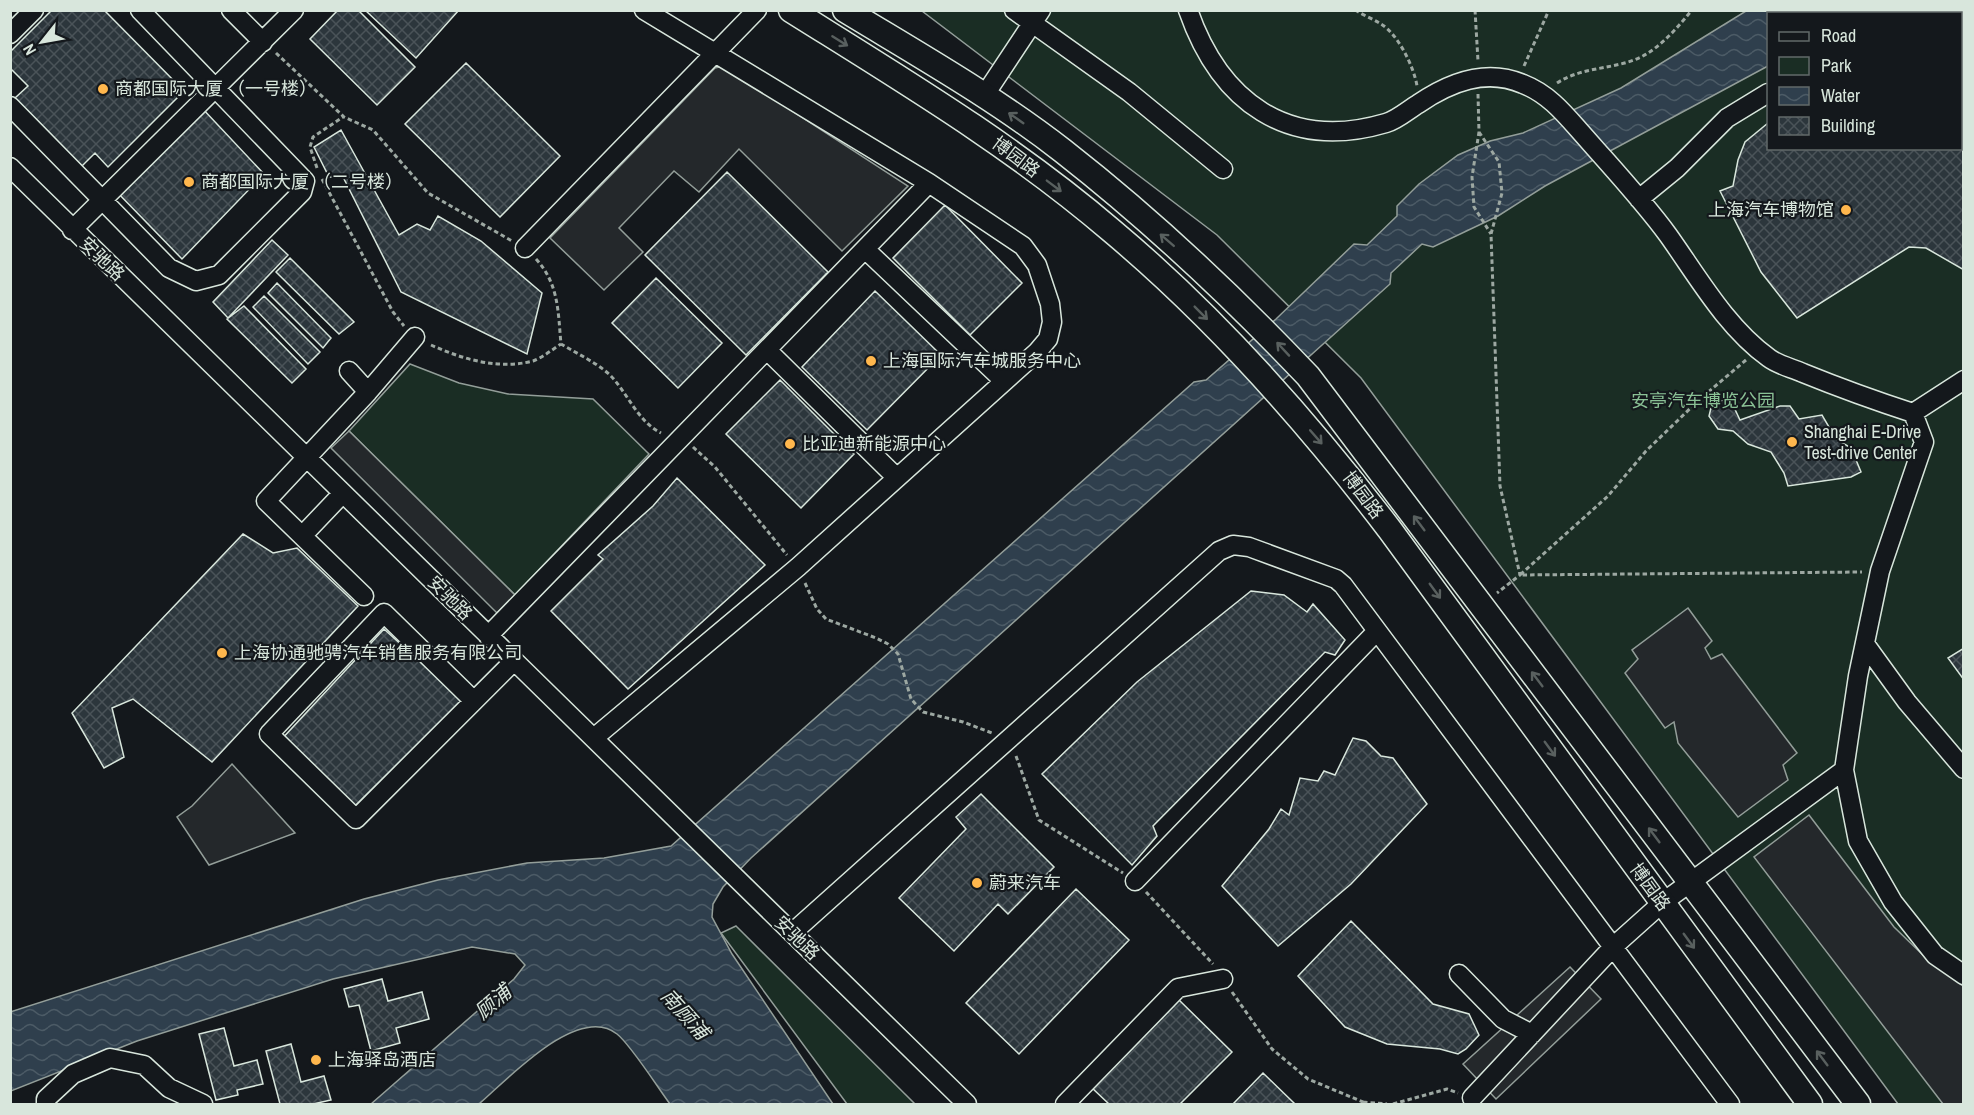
<svg xmlns="http://www.w3.org/2000/svg" width="1974" height="1115" viewBox="0 0 1974 1115" font-family="'Archivo Narrow','Noto Sans SC',sans-serif">
	<style>
		.park { fill: #1a2d24; stroke: #939e99; stroke-width: 1.5; fill-rule: evenodd }
		.parking { fill: #24282b; stroke: #939e99; stroke-width: 1.5 }
		.water { fill: url(#water-waves); stroke: #939e99; stroke-width: 1.5 }
		.building { fill: url(#building-cross-hatch); stroke: #d8e6dc; stroke-width: 1.5 }
		.lines { fill: none; stroke-linecap: round; stroke-linejoin: round }
		.minor-casing { stroke: #d8e6dc; stroke-width: 21 }
		.major-casing { stroke: #d8e6dc; stroke-width: 27 }
		.path { stroke: #9da8a2; stroke-width: 3; stroke-dasharray: 4.5 3; stroke-linecap: butt }
		.minor { stroke: #14181c; stroke-width: 18 }
		.major { stroke: #14181c; stroke-width: 24 }
		.oneway { stroke: #59605f }
		.poi-dot { fill: #ffb74d; stroke: #14181c; stroke-width: 2 }
		.labels { text-anchor: middle; stroke-width: 4.5; stroke-linejoin: round; paint-order: stroke }
		.poi-label { font-size: 18px; fill: #d8e6dc; stroke: #14181c; text-anchor: start }
		.street-label { font-size: 18px; fill: #d8e6dc; stroke: #14181c }
		.park-label { font-size: 18px; fill: #8ac095; stroke: #14181c }
		.water-label { font-size: 20px; font-style: italic; fill: #d8e6dc; stroke: #14181c }
	</style>
	<defs>
		<pattern id="water-waves" width="16" height="10" patternUnits="userSpaceOnUse" patternTransform="scale(1.5)"><rect width="16" height="10" fill="#2f3f4d"/><path d="M0 5q4-4 8 0t8 0" fill="none" stroke="#4c5b66"/></pattern>
		<pattern id="building-cross-hatch" width="8" height="8" patternUnits="userSpaceOnUse" patternTransform="scale(1.5)"><rect width="8" height="8" fill="#2c363c"/><path d="M0 0l8 8M0 8l8-8" fill="none" stroke="#4a5358"/></pattern>
	</defs>
	<rect width="100%" height="100%" fill="#14181c"/>
	<path class="park" d="M922 11H1963V1104H1898L1361 378 1217 235ZM1768 14H1960V148H1768Z
		M410 364 459 383 508 394 593 399 649 454 515 595 349 431Z
		M736 926 915 1104H847L721 933Z"/>
	<path class="parking" d="M723 66 908 186 842 251 739 149 699 192 674 171 619 228 643 252 604 290 550 238 715 68Z
		M349 431 515 595 497 613 331 448Z
		M1688 608 1712 641 1705 648 1711 659 1722 654 1797 753 1783 765 1788 780 1738 817 1678 743 1674 722 1665 728 1625 673 1638 659 1632 650Z
		M232 764 295 833 209 865 177 817 192 806Z
		M1809 815 1894 927 1927 959 1963 986V1104H1943L1754 857Z
		M1570 967 1601 999 1496 1099 1463 1064Z"/>
	<path class="water" d="M1746 11H1872L1866 14H1768V66L1545 186 1498 216 1433 247 1422 244 1391 273 1390 284 751 858 723 887 713 904 712 917 732 954 833 1104H670C658 1088 631 1045 617 1034 578 1003 507 1080 479 1104H371L514 979 525 965 515 954 472 947 333 979 137 1041 11 1091 10 1012 364 899 438 880 527 863 604 858 671 846 1194 382 1206 380 1276 319 1354 244 1367 245 1397 216V206L1419 184 1458 155 1490 141 1523 133 1621 88Z"/>
	<path class="building" d="M52 10H104L184 91 108 167 95 153 82 166 15 98 28 86 10 68V52Z
		M338 10H358L415 67 377 105 310 39Z
		M365 10H459L416 58Z
		M466 63 560 156 500 217 405 124Z
		M201 107 264 174 182 259 115 190Z
		M1768 123V148H1960V138H1964V270L1926 248 1909 247 1797 318 1761 272 1720 191 1733 186 1738 160 1745 142Z
		M341 130 399 235 417 224 430 230 438 216 481 241 542 293 527 354 401 292 343 177H329L314 147Z
		M727 172 828 272 746 355 645 255Z
		M945 205 1022 283 970 335 893 258Z
		M272 240 288 255 228 318 213 302Z
		M290 258 354 322 339 334 276 272Z
		M656 278 722 343 678 388 612 323Z
		M277 283 331 338 323 348 268 293Z
		M875 291 941 355 867 430 802 367Z
		M264 296 320 352 308 364 253 307Z
		M244 306 306 369 292 383 227 319Z
		M780 380 854 454 801 508 726 434Z
		M1723 400 1732 403 1740 420 1780 406H1790L1799 419 1822 415 1836 439 1851 448 1861 472 1851 477 1788 486 1784 473 1771 452 1748 444 1733 431 1718 429 1709 416 1711 408Z
		M677 478 765 565 628 689 551 611 603 559 598 555 653 506Z
		M243 534 273 553 297 548 358 606 212 762 133 699 112 708 124 757 104 768 72 713Z
		M1251 591 1284 595 1307 612 1313 604 1345 640 1335 655 1325 652 1153 826 1157 836 1132 865 1042 774 1137 682Z
		M384 629 462 700 352 809 279 742Z
		M1964 648V680L1948 658Z
		M1353 738 1366 741 1381 756 1393 758 1427 804 1351 884 1278 946 1222 886 1269 829 1281 809 1289 815 1300 778 1318 781 1324 771 1335 775Z
		M981 794 1054 867 1008 914 998 904 954 951 899 898 966 829 956 817Z
		M1076 889 1129 940 1019 1054 966 1003Z
		M1351 921 1433 1004 1469 1014 1479 1035 1466 1049 1458 1054 1440 1049 1387 1044 1345 1027 1298 976Z
		M382 979 388 1001 422 992 429 1019 396 1028 400 1043 371 1051 359 1005 349 1007 344 989Z
		M1178 999 1232 1052 1180 1104H1109L1091 1087Z
		M224 1028 234 1066 257 1060 263 1084 237 1090 238 1095 216 1100 199 1034Z
		M291 1044 301 1082 324 1076 331 1100 313 1104H280L266 1051Z
		M1263 1073 1295 1104H1233Z"/>
	<g class="lines">
		<g class="minor-casing">
			<path id="minor" d="M231 10 263 42
				M1014 10 1129 92 1223 169
				M1188 10C1220 102 1288 152 1386 123 1397 120 1408 110 1418 104 1450 82 1486 68 1523 84 1551 95 1567 117 1586 138 1614 170 1643 201 1668 235 1698 277 1726 327 1769 358 1778 365 1792 368 1803 373 1840 388 1876 401 1913 413L1964 380
				M10 34 34 10
				M984 96 1041 10
				M10 106 169 268 196 281 219 275 302 192 305 181 140 10
				M10 167 967 1104
				M1639 199 1677 168 1727 118 1768 93
				M72 230 294 10
				M525 248 757 10
				M866 250 1004 381
				M768 351 897 478
				M349 371 368 392
				M302 536 343 493
				M364 596 266 501 368 392 415 337
				M488 636 929 183
				M1865 644 1907 702 1964 769
				M474 701 384 613 269 734 356 819 514 661
				M595 737 798 567 1037 352 1048 339 1052 322 1050 304 1037 265 1023 246 929 183 644 10
				M1844 770 1858 841 1893 902 1935 955 1964 975
				M1135 881 1377 631
				M792 933 1219 551 1233 545 1249 547 1336 579 1343 585 1730 1104
				M1459 974 1503 1019 1532 1034
				M1472 1098 1614 946 1662 903 1844 770 1858 676 1880 571 1924 442 1913 413
				M46 1104V1099L73 1074 110 1058 144 1065 169 1088 203 1104
				M1065 1104 1178 988 1223 979"/>
		</g>
		<g class="major-casing">
			<path id="major" d="M791 10C901 79 1013 146 1112 231 1217 319 1307 421 1390 530L1810 1104
				M845 10C919 55 995 98 1063 151 1150 219 1232 296 1308 376L1858 1104"/>
		</g>
		<path class="path" d="M1355 10C1363 15 1373 19 1381 24 1398 34 1414 67 1417 86
			M1475 10 1478 61
			M1902 14 1908 10
			M276 53 344 117 373 130 428 193 512 241
			M1524 66 1549 10
			M1557 83C1583 66 1614 70 1641 57 1661 47 1678 27 1692 10
			M1478 94 1479 132 1472 177 1474 207 1491 234
			M1479 132 1499 162 1502 193 1491 234 1500 486 1520 575 1497 593
			M317 168 310 147 313 137 343 117
			M322 179 393 312 404 326
			M536 259C559 284 558 312 561 344 578 354 595 362 609 374 628 393 637 421 661 433
			M431 345C462 359 498 370 533 361 542 358 553 349 561 344
			M1746 360 1700 399 1646 451 1608 496 1520 575 1862 572
			M693 447 715 467 787 555
			M805 583 817 609 826 619 876 638 888 644 898 654 911 699 923 712 963 722 992 733
			M1016 756 1039 820 1123 873
			M1146 892 1213 964
			M1232 992 1272 1049 1308 1079 1363 1102 1361 1104
			M1363 1102 1387 1104
			M1393 1104 1447 1089 1458 1093"/>
		<use href="#minor" class="minor"/>
		<use href="#major" class="major"/>
	</g>
	<defs><path id="oneway-shaft" d="M-6 0H5M1.5-3L5.5 0L1.5 3" fill="none" stroke-width="1.6" stroke-linecap="round" stroke-linejoin="round" transform="scale(1.5)"/></defs>
	<g class="oneway">
		<use href="#oneway-shaft" transform="translate(840 41) rotate(32)"/>
		<use href="#oneway-shaft" transform="translate(1016 118) rotate(-145)"/>
		<use href="#oneway-shaft" transform="translate(1054 186) rotate(37)"/>
		<use href="#oneway-shaft" transform="translate(1167 240) rotate(-139)"/>
		<use href="#oneway-shaft" transform="translate(1201 313) rotate(45)"/>
		<use href="#oneway-shaft" transform="translate(1283 349) rotate(-133)"/>
		<use href="#oneway-shaft" transform="translate(1316 437) rotate(49)"/>
		<use href="#oneway-shaft" transform="translate(1419 523) rotate(-127)"/>
		<use href="#oneway-shaft" transform="translate(1435 591) rotate(54)"/>
		<use href="#oneway-shaft" transform="translate(1537 679) rotate(-127)"/>
		<use href="#oneway-shaft" transform="translate(1550 749) rotate(54)"/>
		<use href="#oneway-shaft" transform="translate(1654 835) rotate(-127)"/>
		<use href="#oneway-shaft" transform="translate(1689 941) rotate(54)"/>
		<use href="#oneway-shaft" transform="translate(1822 1058) rotate(-127)"/>
	</g>
	<g class="poi-dot">
		<circle cx="103" cy="89" r="6"/>
		<circle cx="189" cy="182" r="6"/>
		<circle cx="1846" cy="210" r="6"/>
		<circle cx="871" cy="361" r="6"/>
		<circle cx="1792" cy="442" r="6"/>
		<circle cx="790" cy="444" r="6"/>
		<circle cx="222" cy="653" r="6"/>
		<circle cx="977" cy="883" r="6"/>
		<circle cx="316" cy="1060" r="6"/>
	</g>
	<g class="labels">
		<g class="poi-label">
			<text x="115" y="95">商都国际大厦 （一号楼）</text>
			<text x="201" y="188">商都国际大厦 （二号楼）</text>
			<text x="1834" y="216" text-anchor="end">上海汽车博物馆</text>
			<text x="883" y="367">上海国际汽车城服务中心</text>
			<text x="1804" y="438">Shanghai E-Drive<tspan x="1804" dy="21">Test-drive Center</tspan></text>
			<text x="802" y="450">比亚迪新能源中心</text>
			<text x="234" y="659">上海协通驰骋汽车销售服务有限公司</text>
			<text x="989" y="889">蔚来汽车</text>
			<text x="328" y="1066">上海驿岛酒店</text>
		</g>
		<g class="street-label">
			<text transform="translate(1016 157) rotate(37)" y="6">博园路</text>
			<text transform="translate(102 259) rotate(44)" y="6">安驰路</text>
			<text transform="translate(1363 495) rotate(53)" y="6">博园路</text>
			<text transform="translate(450 598) rotate(45)" y="6">安驰路</text>
			<text transform="translate(1650 887) rotate(54)" y="6">博园路</text>
			<text transform="translate(797 938) rotate(44)" y="6">安驰路</text>
		</g>
		<g class="park-label">
			<text x="1703" y="407">安亭汽车博览公园</text>
		</g>
		<g class="water-label">
			<text transform="translate(493 1002) rotate(-41)" y="7">顾浦</text>
			<text transform="translate(685 1014) rotate(48)" y="7">南顾浦</text>
		</g>
	</g>
	<rect width="1974" height="1115" fill="none" stroke="#d8e6dc" stroke-width="24"/>
	<rect x="1767" y="12" width="195" height="138" fill="#14181c" stroke="#626a69" stroke-width="1.5"/>
	<rect x="1779" y="32" width="30" height="9" fill="#14181c" stroke="#626a69" stroke-width="1.5"/>
	<text x="1821" y="42" font-size="18" fill="#d8e6dc">Road</text>
	<rect x="1779" y="57" width="30" height="18" fill="#1a2d24" stroke="#626a69" stroke-width="1.5"/>
	<text x="1821" y="72" font-size="18" fill="#d8e6dc">Park</text>
	<rect x="1779" y="87" width="30" height="18" fill="url(#water-waves)" stroke="#626a69" stroke-width="1.5"/>
	<text x="1821" y="102" font-size="18" fill="#d8e6dc">Water</text>
	<rect x="1779" y="117" width="30" height="18" fill="url(#building-cross-hatch)" stroke="#626a69" stroke-width="1.5"/>
	<text x="1821" y="132" font-size="18" fill="#d8e6dc">Building</text>
	<g transform="translate(42 42) rotate(239)" stroke="#14181c" stroke-width="4.5" paint-order="stroke">
	<path d="M0-4.5L10 22L0 15L-10 22Z" fill="#d8e6dc"/>
	<text y="-9" font-size="16" font-weight="bold" text-anchor="middle" fill="#d8e6dc">N</text>
	</g>
</svg>
